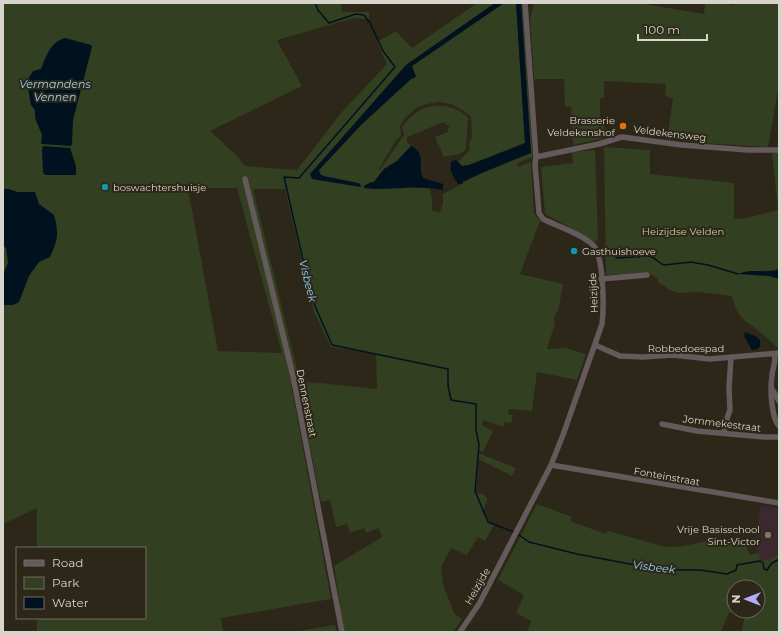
<svg xmlns="http://www.w3.org/2000/svg" width="782" height="635" viewBox="0 0 782 635" font-family="Montserrat,sans-serif">
	<style>
		.commercial { fill: #3c292f }
		.green { fill: #323f21; fill-rule: evenodd }
		.water { fill: #00121f }
		.lines { fill: none; stroke-linecap: round; stroke-linejoin: round }
		.stream { stroke: #00121f; stroke-width: 1.5 }
		.minor { stroke: #645a5c; stroke-width: 5.5 }
		.food-dot { fill: #e8710a; stroke: #2c2718; stroke-width: 1.5 }
		.culture-dot { fill: #0f9aa8; stroke: #2c2718; stroke-width: 1.5 }
		.education-dot { fill: #8d6e63; stroke: #2c2718; stroke-width: 1.5 }
		.labels { text-anchor: middle; stroke-width: 4; stroke-linejoin: round; paint-order: stroke }
		.poi-label { font-size: 10px; fill: #d7d4cb; stroke: #2c2718; text-anchor: end }
		.street-label { font-size: 10px; fill: #d7d4cb; stroke: #2c2718 }
		.park-label { font-size: 10px; fill: #bcd69a; stroke: #2c2718 }
		.water-label { font-size: 11px; font-style: italic; fill: #90d1f7; stroke: #2c2718 }
	</style>
	<rect width="100%" height="100%" fill="#2c2718"/>
	<path class="commercial" d="M761 505 779 508V557L763 561 761 560 752 538 757 537 756 534Z"/>
	<path class="green" d="M3 3H341L342 12H369V19L354 18 277 40 302 86 210 131 236 155 245 166 297 170 341 113 387 64 377 42 396 31 412 48 477 3H495L406 65 310 176 358 183 323 176 320 174 319 170 362 124 411 79 415 77 412 66 504 3H516L525 143 469 165 462 166 458 162 470 150 469 144 472 137 471 117 464 111 451 104 444 103 438 102 427 104 416 108 405 118 400 126 401 135 395 142 379 169V171L404 135 402 127C414 110 431 101 452 108 459 110 464 113 468 118L466 149C461 155 452 155 444 157L435 137 448 132 447 130 449 127V125H446L444 122 407 137V142L411 146 397 161 384 169 374 182H371L364 186 430 188 432 200V211L440 212 443 204V194L462 184V183L484 172 531 153 521 3H522L533 157 517 163 518 167 531 162 534 213 540 221 520 274 563 284 559 307 554 319 555 323 547 349 565 348 586 354 577 380 537 372 532 411 509 409 508 414 513 415 511 423 504 422V427L483 420 482 425 493 431 483 452 478 450V453L516 468 512 476 478 459 476 493 483 494 487 498C487 503 485 504 484 508 482 515 489 521 494 525L485 541 478 537 467 555 451 548 441 567 443 584 454 613 462 619 453 632H344L334 566 382 537 379 528 366 533 364 528 350 533 347 524 336 527 330 500 321 502 297 383 291 384 331 599 221 618 223 632H37V618H145V548H37V508L3 524ZM188 188H237L282 353 218 351ZM253 189H285L314 312 331 347 376 354 377 389 320 383 300 382Z
		M534 3H639L704 14 705 3H720L734 5 735 3H779V85L768 147 703 143 667 138 673 99 665 96 666 84 604 81V98H600V117L604 118 605 138 573 145 571 107 565 106 564 79H534L530 20Z
		M604 147 650 150V174L734 183V219L746 218 778 210 772 153H779V349C774 345 770 340 765 336 747 320 738 322 732 296L698 292 679 293 670 290 659 283 657 278 650 274 606 275Z
		M595 150 598 238 595 242 545 214 541 167 573 163 572 152Z
		M537 504 572 517 570 521 606 534 608 531 666 547 683 546 713 540 738 538 740 544 745 543 750 555 758 553 762 561 773 558 779 554V632H741L746 611H758V587H734V611H741L729 613 721 632H527L531 621 516 613 524 595 498 580Z
		M335 625 337 632H293Z"/>
	<path class="water" d="M495 3H504L412 66 416 77 411 79 362 124 319 170 320 174 323 176 358 183 360 184 361 187 312 179 310 174 406 65Z
		M516 3H521L531 153 484 172 462 182 463 184H458C453 177 448 169 452 161L456 160 462 166 469 165 525 143Z
		M65 38 91 45 92 47 73 120 72 144 71 146 42 144 41 143 42 135 35 118V110L31 105 27 81 33 71 41 69C46 57 50 42 65 38Z
		M43 146 70 148 76 166V175H45L43 172 42 150Z
		M411 146C427 154 417 166 423 178L443 184V190C430 188 418 187 405 188 391 188 378 190 364 188V186L371 182H374L384 169 397 161Z
		M3 189H9L17 192H35L39 204 54 215C59 234 58 239 50 257L39 262 29 276 19 302 13 305H3V274L8 263 6 248 3 245Z
		M779 269V279L769 276 738 274C752 268 765 274 779 269Z
		M745 332 757 337 760 340V346L758 349 752 350 744 336Z"/>
	<g class="lines">
		<path class="stream" d="M315 3 318 10 329 23 356 14 364 15 370 23 383 51 395 67 299 178 284 177 312 299 332 345 448 369V385L451 400 476 404V430L479 445 475 491 488 522 514 532
			M616 258 649 256C655 257 658 263 664 265L691 262 708 265 738 274
			M519 535 529 542 577 554 662 570H700L727 574 736 570 737 565 760 561 763 563 764 569 767 570 771 564 779 559"/>
		<path class="minor" d="M536 157 599 144 622 137 682 145 748 150H779
			M245 179 293 376 342 632
			M601 279 647 275
			M595 345 620 356 643 357 673 355 710 359 779 353
			M774 354C777 361 772 368 772 376 770 388 771 417 779 426
			M772 389 779 401
			M662 424 697 431 764 437H779
			M724 433 725 424 730 410 729 388 731 357
			M551 465 779 503
			M460 632 479 604 551 465 563 435 602 324C604 308 604 256 593 245 582 234 557 226 543 219L539 213 535 164 536 157 525 3"/>
	</g>
	<circle class="food-dot" cx="623" cy="126" r="4"/>
	<g class="culture-dot">
		<circle cx="105" cy="187" r="4"/>
		<circle cx="574" cy="251" r="4"/>
	</g>
	<circle class="education-dot" cx="768" cy="535" r="4"/>
	<g class="labels">
		<g class="poi-label">
			<text x="615" y="124">Brasserie<tspan x="615" dy="12">Veldekenshof</tspan></text>
			<text x="113" y="191" text-anchor="start">boswachtershuisje</text>
			<text x="582" y="255" text-anchor="start">Gasthuishoeve</text>
			<text x="760" y="533">Vrije Basisschool<tspan x="760" dy="12">Sint-Victor</tspan></text>
		</g>
		<g class="street-label">
			<text transform="translate(670 133) rotate(7)" y="4">Veldekensweg</text>
			<text transform="translate(593 293) rotate(-93)" y="4">Heizijde</text>
			<text x="686" y="352">Robbedoespad</text>
			<text transform="translate(307 403) rotate(79)" y="4">Dennenstraat</text>
			<text transform="translate(722 423) rotate(7)" y="4">Jommekestraat</text>
			<text transform="translate(667 476) rotate(10)" y="4">Fonteinstraat</text>
			<text transform="translate(477 586) rotate(-60)" y="4">Heizijde</text>
		</g>
		<g class="park-label">
			<text x="683" y="235">Heizijdse Velden</text>
		</g>
		<g class="water-label">
			<text x="55" y="88">Vermandens<tspan x="55" dy="13">Vennen</tspan></text>
			<text transform="translate(308 281) rotate(76)" y="4">Visbeek</text>
			<text transform="translate(654 567) rotate(7)" y="4">Visbeek</text>
		</g>
	</g>
	<rect width="782" height="635" fill="none" stroke="#d7d4cb" stroke-width="8"/>
	<rect x="16" y="547" width="130" height="72" fill="#2c2718" stroke="#706c60"/>
	<rect x="24" y="560" width="20" height="6" fill="#645a5c" stroke="#706c60"/>
	<text x="52" y="567" font-size="12" fill="#d7d4cb">Road</text>
	<rect x="24" y="577" width="20" height="12" fill="#323f21" stroke="#706c60"/>
	<text x="52" y="587" font-size="12" fill="#d7d4cb">Park</text>
	<rect x="24" y="597" width="20" height="12" fill="#00121f" stroke="#706c60"/>
	<text x="52" y="607" font-size="12" fill="#d7d4cb">Water</text>
	<g transform="translate(746 599) rotate(270)"><circle r="19" fill="#2c2718" stroke="#706c60"/>
	<path d="M0-3L7 15L0 10L-7 15Z" fill="#b4acf9"/>
	<text y="-6" font-size="11" font-weight="bold" text-anchor="middle" fill="#d7d4cb">N</text>
	</g>
	<path d="M638 34v6h69v-6" fill="none" stroke="#d7d4cb" stroke-width="2"/>
	<text x="644" y="34" font-size="12" fill="#d7d4cb" stroke="#2c2718" stroke-width="3" paint-order="stroke">100 m</text>
</svg>
